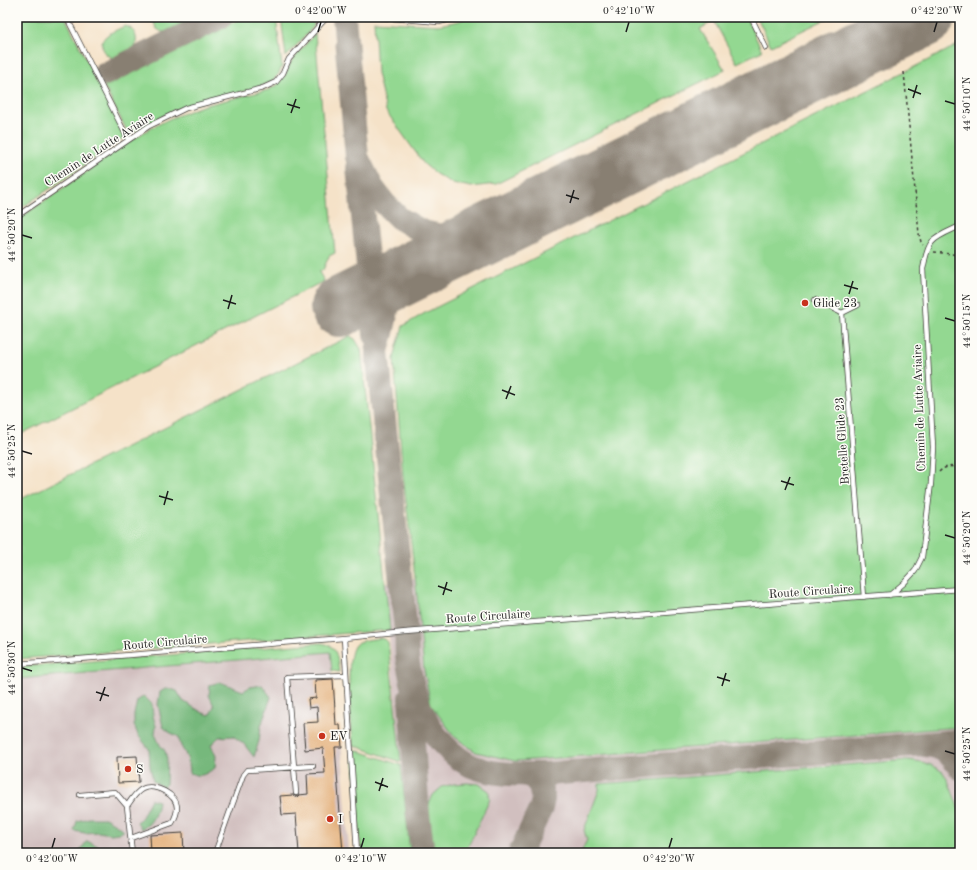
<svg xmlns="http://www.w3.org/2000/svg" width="977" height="870" viewBox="0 0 977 870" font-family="'Old Standard TT',serif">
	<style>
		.industrial { fill: #d1bfbf }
		.green { fill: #93d891; stroke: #587a56 }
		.forest { fill: #76b87b; stroke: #496a4c }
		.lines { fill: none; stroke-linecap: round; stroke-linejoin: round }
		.taxiway { stroke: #887f72; stroke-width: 24 }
		.runway { stroke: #887f72; stroke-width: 60 }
		.building { fill: #e2ac74 }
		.lane-casing { stroke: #3d3a36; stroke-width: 6 }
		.path { stroke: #3d3a36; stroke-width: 1.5; stroke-dasharray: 3 3; stroke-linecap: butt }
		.lane { stroke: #fff; stroke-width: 4.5 }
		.ticks { fill: none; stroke: #1c1c1c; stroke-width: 1.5 }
		.poi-dot { fill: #c8321e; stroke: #fdfcf7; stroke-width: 1.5 }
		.labels { text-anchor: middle; stroke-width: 3; stroke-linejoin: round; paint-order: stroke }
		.street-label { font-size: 12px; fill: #1c1c1c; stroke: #fdfcf7 }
		.poi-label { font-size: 12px; fill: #1c1c1c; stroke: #fdfcf7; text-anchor: start }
		.neatline { fill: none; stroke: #1c1c1c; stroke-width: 1.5 }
		.ticks-label { font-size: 10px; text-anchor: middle; fill: #1c1c1c }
	</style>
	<rect width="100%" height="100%" fill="#fdfcf7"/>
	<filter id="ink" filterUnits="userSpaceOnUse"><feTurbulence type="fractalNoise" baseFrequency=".025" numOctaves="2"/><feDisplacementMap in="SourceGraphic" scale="8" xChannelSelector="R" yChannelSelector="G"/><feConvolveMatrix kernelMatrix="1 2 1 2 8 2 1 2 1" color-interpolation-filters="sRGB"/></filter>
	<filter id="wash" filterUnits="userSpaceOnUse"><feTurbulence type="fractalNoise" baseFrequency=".012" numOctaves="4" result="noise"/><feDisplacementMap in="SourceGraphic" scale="16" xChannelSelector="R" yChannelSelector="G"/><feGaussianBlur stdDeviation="0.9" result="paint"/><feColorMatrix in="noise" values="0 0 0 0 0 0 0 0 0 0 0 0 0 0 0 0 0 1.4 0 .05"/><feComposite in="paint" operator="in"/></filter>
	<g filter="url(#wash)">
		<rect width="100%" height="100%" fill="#f5e2c8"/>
		<path class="industrial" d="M415 579 424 670 476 752 515 761 532 760 960 727V812L949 783 944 774 599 784V790L584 830 587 840 582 850 587 853H465L490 799 489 795V791L479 784 467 783 454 784 429 804 425 814 429 853H410L384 583Z
			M330 652 336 725H340L349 853H17V679Z"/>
		<path class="green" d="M17 17H65L125 137 17 211Z
			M154 17H189L185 24 168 32H162L157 29 154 23Z
			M244 17H276L282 67 278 75 271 82 257 88 182 107 166 114 129 135 104 86Z
			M281 17H313L314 26 286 57Z
			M467 17H746L762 51 737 63 714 21 700 29 725 70 496 184 471 187 452 183 436 174 424 164 386 111 377 73 374 21 439 25 459 21Z
			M757 17 828 18 771 46Z
			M125 26C135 28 140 40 133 48 131 51 128 52 125 54 118 58 116 59 108 56 92 38 111 33 125 26Z
			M315 33 335 253 329 256 323 270 319 272 324 281 17 436V220L144 132 169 119 202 106 268 90 277 85 285 75 291 62Z
			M960 44V727L532 760 515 761 476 752 455 737 431 705 424 670 416 586 403 476 394 359 397 346 403 326 425 313Z
			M350 336 355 339 361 349 390 630 17 659V501Z
			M380 638 386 640 388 642 401 762 353 745C352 727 343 654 356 644 361 640 374 639 380 638Z
			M321 643C338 645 337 657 339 672L332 671 330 652 17 679V667Z
			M353 749 401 765 410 853H361Z
			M909 760 922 762 931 765 943 772 949 783 960 812V853H587L582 850 587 840 584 830 599 790V784Z
			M467 783 479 784 489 791V795L490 799 465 853H429L425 814 433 795 442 787 454 784Z"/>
		<path class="forest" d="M220 682 243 691 250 687 262 685 271 697 261 726 259 741 254 757 243 743 233 736 219 737 211 745 216 756 215 768C205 774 202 778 190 773 190 766 188 760 185 753 182 748 179 744 179 737L169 732 163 727 158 704 160 692 167 688 177 691 183 701 203 713 210 715 214 706 209 695 210 685Z
			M144 696 152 704 153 716 156 726 155 734 160 745 165 751 167 759 166 784 163 787 153 781 150 766 149 749 138 735 134 725V714L137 701Z
			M151 799 158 801C157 812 152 825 141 829L137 822 142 817Z
			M89 818H105L117 825 124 831 119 833 111 834 98 832 85 833 74 831 77 821Z
			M87 841 102 848 105 853H78Z"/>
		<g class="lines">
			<path class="taxiway" d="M344 17 357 157 372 187 384 203 399 218 423 232 447 237 474 235 495 230
				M105 74 221 17
				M358 168 375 335
				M422 267 405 277 395 287 389 301 382 333 377 351 406 632C407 642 406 653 408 663 414 697 424 728 451 752 459 759 467 765 477 768 499 776 524 774 547 774L960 741
				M410 698 418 814 423 853
				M925 745C942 746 951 754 960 768
				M520 853 541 808 543 799 540 786 536 780 531 776 522 774"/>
			<path class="runway" d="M340 307 925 17"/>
		</g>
		<g id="blocks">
			<path class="building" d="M333 679 336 725H340L342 747H335L343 853H299L296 814 282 815 280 796 293 795 297 797 299 795 308 794 307 774 325 773 323 748 305 750 303 723 318 722 317 707 309 708 308 699 316 698 315 680Z
				M137 756 139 782 118 783 117 757Z
				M183 833 184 853H151L150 835Z"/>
		</g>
	</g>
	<g filter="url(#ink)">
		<use href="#blocks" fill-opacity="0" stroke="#3d3a36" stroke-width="1"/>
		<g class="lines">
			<g class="lane-casing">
				<path id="lane" d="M80 17 69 22 128 139
					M379 17 439 22 460 17
					M751 17 766 48
					M17 216 149 126 186 108 263 88 276 82 283 73 289 59 327 17
					M815 300 842 313 864 597
					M842 313 858 305
					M890 595 904 583 915 571 922 557 931 483 933 447 923 269C925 261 926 249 932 242 938 235 952 230 960 226
					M344 638 357 853
					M17 664 344 638 406 632 960 589
					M296 793 287 677 346 675
					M80 795 115 792 127 806 132 853
					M127 806C131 800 136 792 142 789 154 783 177 794 177 808 177 813 175 818 172 823L131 838
					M215 853 243 775 247 770 313 766"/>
			</g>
			<path class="path" d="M904 72 919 234 921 242 923 245
				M934 252 960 255
				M939 472C945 466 952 465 960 469"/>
			<use href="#lane" class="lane"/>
		</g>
	</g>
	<path class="ticks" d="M318 32 321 22M626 32 629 22M934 32 937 22M908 89 921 94M913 98 917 85M945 101 955 104M287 104 300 108M291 113 296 99M566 195 579 199M570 203 574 190M22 235 32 238M844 285 858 289M849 294 853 281M223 300 236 304M228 309 232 295M945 318 955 321M502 390 515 395M506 399 511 386M22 451 32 454M781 481 794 485M785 490 790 477M159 496 173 500M164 505 168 491M945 535 955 538M438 586 452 591M443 595 447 582M22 668 32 671M717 677 730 681M722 686 726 673M96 692 109 696M100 701 105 687M945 751 955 754M375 782 388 787M379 791 383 778M52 848 55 838M361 848 364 838M669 848 672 838"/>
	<g class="poi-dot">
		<circle cx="805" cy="303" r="4"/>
		<circle cx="322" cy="736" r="4"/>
		<circle cx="128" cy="769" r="4"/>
		<circle cx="330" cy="819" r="4"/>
	</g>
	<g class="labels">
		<g class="street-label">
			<text transform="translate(99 149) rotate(-33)" y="4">Chemin de Lutte Aviaire</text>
			<text transform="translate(919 408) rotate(-92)" y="4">Chemin de Lutte Aviaire</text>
			<text transform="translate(842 441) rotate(-94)" y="4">Bretelle Glide 23</text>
			<text transform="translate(811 591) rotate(-4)" y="4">Route Circulaire</text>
			<text transform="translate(488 616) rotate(-4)" y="4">Route Circulaire</text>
			<text transform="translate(165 642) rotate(-5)" y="4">Route Circulaire</text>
		</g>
		<g class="poi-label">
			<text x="813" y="307">Glide 23</text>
			<text x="330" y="740">EV</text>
			<text x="136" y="773">S</text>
			<text x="338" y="823">I</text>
		</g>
	</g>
	<rect width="977" height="870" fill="none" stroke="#fdfcf7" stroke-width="44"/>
	<rect x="22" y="22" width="933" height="826" class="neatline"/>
	<g class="ticks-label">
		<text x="321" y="14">0°42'00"W</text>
		<text x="629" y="14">0°42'10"W</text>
		<text x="937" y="14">0°42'20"W</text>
		<text transform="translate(966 104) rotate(-90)" y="4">44°50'10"N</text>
		<text transform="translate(11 235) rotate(-90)" y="4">44°50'20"N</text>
		<text transform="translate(966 321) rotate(-90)" y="4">44°50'15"N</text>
		<text transform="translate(11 451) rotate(-90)" y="4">44°50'25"N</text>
		<text transform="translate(966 538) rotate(-90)" y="4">44°50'20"N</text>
		<text transform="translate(11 668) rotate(-90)" y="4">44°50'30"N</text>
		<text transform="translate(966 754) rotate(-90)" y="4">44°50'25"N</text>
		<text x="52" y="862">0°42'00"W</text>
		<text x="361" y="862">0°42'10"W</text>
		<text x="669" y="862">0°42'20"W</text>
	</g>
</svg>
